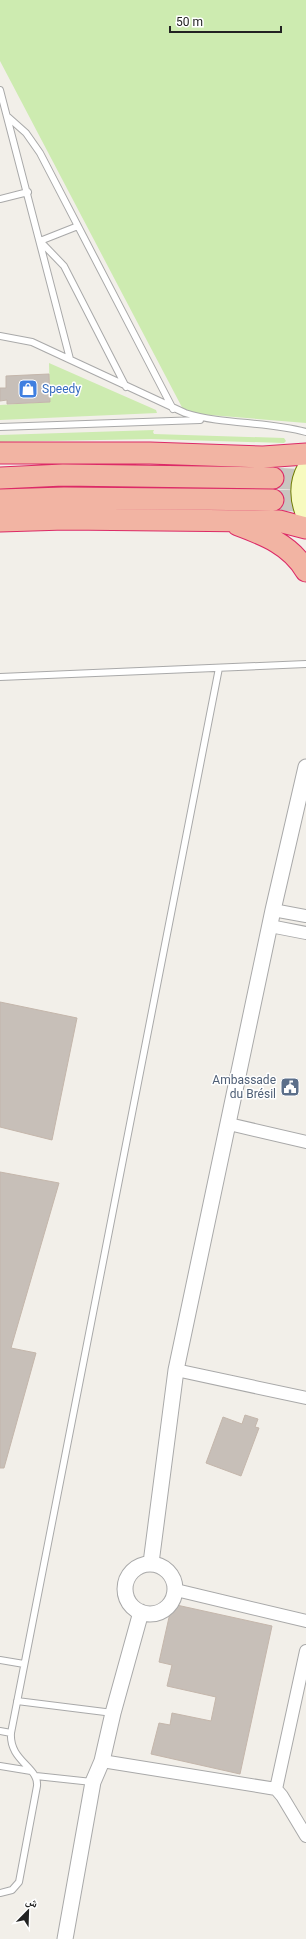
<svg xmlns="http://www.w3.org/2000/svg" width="306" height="1939" viewBox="0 0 306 1939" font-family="Roboto,'Noto Naskh Arabic',sans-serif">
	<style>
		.grass { fill: #cdebb0 }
		.building { fill: #c7bfb8; stroke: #c4b6ab }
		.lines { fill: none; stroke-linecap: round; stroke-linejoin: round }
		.trunk-tunnel { stroke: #c8c6c1; stroke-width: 21; stroke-dasharray: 21 10; stroke-linecap: butt }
		.service-casing { stroke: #a9a9a9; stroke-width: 8 }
		.minor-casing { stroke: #a9a9a9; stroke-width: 14 }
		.tertiary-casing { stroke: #a9a9a9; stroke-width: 17 }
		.secondary-casing { stroke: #707d05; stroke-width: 19 }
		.trunk-casing { stroke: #dc2a67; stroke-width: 23 }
		.service { stroke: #fff; stroke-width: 6 }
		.minor { stroke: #fff; stroke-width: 12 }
		.tertiary { stroke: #fff; stroke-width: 15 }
		.secondary { stroke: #f7fabf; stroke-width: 17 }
		.trunk { stroke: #f2b4a3; stroke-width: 21 }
		.labels { text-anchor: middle; stroke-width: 3; stroke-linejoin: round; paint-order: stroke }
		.shop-label { font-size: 12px; fill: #366cbe; stroke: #fff; text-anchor: start }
		.service-label { font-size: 12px; fill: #4e5e75; stroke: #fff; text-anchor: end }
	</style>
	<rect width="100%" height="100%" fill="#f2efe9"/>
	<path class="grass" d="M0 0H306V423L185 413 0 61Z
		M49 363 156 410 157 413 0 420V405L50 402Z
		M154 430 153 432 154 434 284 438 286 441 284 443 151 439 0 442V435Z"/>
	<path class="building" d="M49 374 50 402 7 404V400L0 401V388H6V376Z
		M0 1002 77 1018 52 1140 0 1127Z
		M0 1172 59 1183 11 1348 36 1353 4 1468H0Z
		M245 1415 258 1419 255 1427 259 1428 241 1476 206 1463 223 1417 242 1424Z
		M172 1604 272 1626 240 1774 151 1754 159 1723 170 1725 172 1713 211 1721 216 1697 167 1686 172 1665 159 1662Z"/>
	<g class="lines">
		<path class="trunk-tunnel" d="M273 478 306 480
			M273 500 306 501"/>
		<g class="service-casing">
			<path id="service" d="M0 90 70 359
				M8 117 26 133 40 153 173 409
				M0 199 28 192
				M78 226 40 241 64 266 126 387
				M0 336 32 342 185 413C224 425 266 421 306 432
				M0 427 200 420
				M0 677 306 664
				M0 1660 24 1664
				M17 1701 113 1713
				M0 1731 11 1733
				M0 1766 31 1771
				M36 1776 92 1782
				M0 1893 12 1890 19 1882 37 1786C39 1767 9 1761 11 1733L219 668"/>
		</g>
		<g class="minor-casing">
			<path id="minor" d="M273 910 306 916
				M270 926 306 933
				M229 1124 306 1142
				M176 1370 306 1398
				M176 1590 306 1621
				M102 1761 276 1789 282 1796 306 1836
				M276 1789 306 1651"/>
		</g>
		<g class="tertiary-casing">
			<path id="tertiary" d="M151 1563 176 1370 273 910 306 767
				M125 1589a25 25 0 1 1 50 0a25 25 0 1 1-50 0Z
				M65 1939 93 1782 102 1761 113 1713 141 1612"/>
		</g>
		<g class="secondary-casing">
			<path id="secondary" d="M306 468C297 484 299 502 306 518"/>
		</g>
		<g class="trunk-casing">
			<path id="trunk" d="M0 453H150L263 457 306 454
				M0 478 63 475 273 478
				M0 500 64 498 273 500
				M0 521 65 519 260 521H279L306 528
				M238 525C265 535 291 545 306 571"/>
		</g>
		<use href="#service" class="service"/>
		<use href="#minor" class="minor"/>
		<use href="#tertiary" class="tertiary"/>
		<use href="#secondary" class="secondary"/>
		<use href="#trunk" class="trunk"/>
	</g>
	<defs>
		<g id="shop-square" transform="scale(1)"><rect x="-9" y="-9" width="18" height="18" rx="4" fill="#3f7fe0" stroke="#fff"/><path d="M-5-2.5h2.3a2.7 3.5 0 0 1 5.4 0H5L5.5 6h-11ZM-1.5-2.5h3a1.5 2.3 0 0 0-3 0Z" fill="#fff"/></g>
		<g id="civic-square" transform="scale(1)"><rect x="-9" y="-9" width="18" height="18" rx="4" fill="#5c6f8a" stroke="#fff"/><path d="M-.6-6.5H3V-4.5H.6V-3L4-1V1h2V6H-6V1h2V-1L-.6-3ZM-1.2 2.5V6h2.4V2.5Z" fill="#fff"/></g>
	</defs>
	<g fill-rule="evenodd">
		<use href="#shop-square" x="28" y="389"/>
		<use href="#civic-square" x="290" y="1087"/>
	</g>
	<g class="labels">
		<g class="shop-label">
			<text x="42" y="393">Speedy</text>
		</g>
		<g class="service-label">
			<text x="276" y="1084">Ambassade<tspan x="276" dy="14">du Brésil</tspan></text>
		</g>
	</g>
	<g transform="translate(28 1911) rotate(23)" stroke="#ffffff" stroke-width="3" paint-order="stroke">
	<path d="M0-3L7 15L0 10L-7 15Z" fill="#222222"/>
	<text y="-6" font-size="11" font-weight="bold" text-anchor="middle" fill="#222222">ش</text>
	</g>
	<path d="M170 26v6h111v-6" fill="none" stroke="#222222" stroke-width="2"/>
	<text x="176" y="26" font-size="12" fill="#222222" stroke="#ffffff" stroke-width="3" paint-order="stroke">50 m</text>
</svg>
